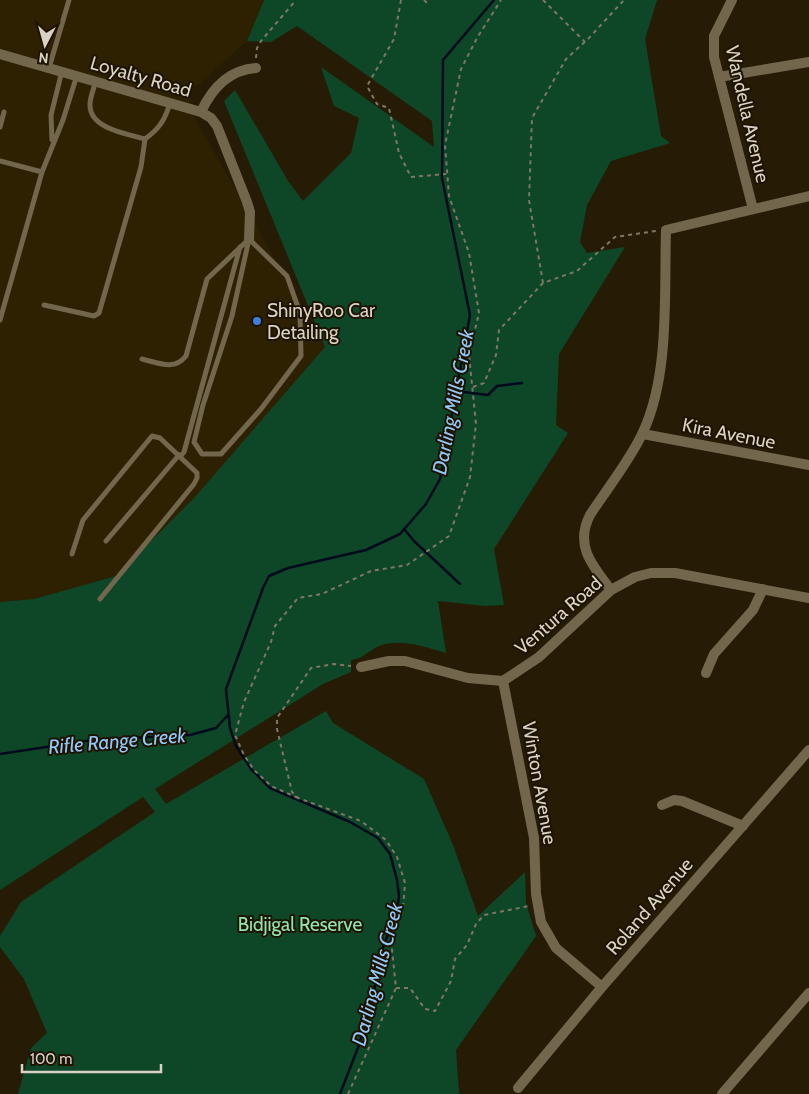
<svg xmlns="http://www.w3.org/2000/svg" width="809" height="1094" viewBox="0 0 809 1094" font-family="Cabin,sans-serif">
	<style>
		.built { fill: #2e2102 }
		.green { fill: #0e4728 }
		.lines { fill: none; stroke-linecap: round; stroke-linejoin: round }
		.stream { stroke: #000a1d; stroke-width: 2.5 }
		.path { stroke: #7f7664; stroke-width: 2; stroke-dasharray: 4 4; stroke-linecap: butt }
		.lane { stroke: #72664d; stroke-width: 5 }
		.street { stroke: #72664d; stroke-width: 10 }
		.shop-dot { fill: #3f7fe0; stroke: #1d1300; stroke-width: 2 }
		.labels { text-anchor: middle; stroke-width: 4; stroke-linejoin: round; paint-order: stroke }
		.street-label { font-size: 19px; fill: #dad3c5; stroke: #1d1300 }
		.poi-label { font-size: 19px; fill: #dad3c5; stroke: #1d1300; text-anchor: start }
		.park-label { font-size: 19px; fill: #92e4ad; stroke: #1d1300 }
		.water-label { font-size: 20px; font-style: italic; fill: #93c8f9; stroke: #1d1300 }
	</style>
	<rect width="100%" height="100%" fill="#261c05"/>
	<path class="built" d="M0 0H264L247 41 199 84 188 89 197 122 325 347 194 498 116 576 34 599 0 602Z"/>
	<path class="green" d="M264 0H657L645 39 661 136 670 143 611 161 587 205 580 242 587 253 625 247 559 354 556 425 568 433 494 549 504 605 485 606 438 601 446 653C425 647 400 638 379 646 369 650 363 659 351 660V672L323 684 155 789 166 804 326 711 333 723 424 779 453 845 478 916 525 872 526 903 536 936 456 1050 459 1094H18L31 1048 47 1033 24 979 0 947V936L21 902 155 812 143 797 0 890V602L34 599 116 576 194 498 325 347 224 101 235 90 288 181 303 201 351 153 359 118 334 106 321 67 434 147 432 121 297 26 271 42 247 41Z"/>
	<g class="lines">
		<path class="stream" d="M455 391 488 395 497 386 522 383
			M404 529 414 541 460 584
			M0 754 92 740 190 735 216 728 228 715
			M340 1094 359 1045 373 996 381 953 397 910 399 896 397 880 390 854 378 838 350 822 270 788 251 769 236 746 230 728 226 689 263 588 269 576 288 568 366 550 400 534 426 504 440 479 470 315 442 178 443 60 494 0"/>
		<path class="path" d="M401 0 394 39 367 86 377 104 389 108 399 153 411 177 446 174
			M424 0 428 4
			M543 0 585 42
			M256 58 257 48 261 41 296 0
			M543 283 529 200 532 118 566 59 588 39 624 0
			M473 387 484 383 496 355 499 330 543 283 577 271 615 237 656 231
			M298 798 271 786 254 770 244 755 235 735 244 702 271 642 275 626 298 598 322 594 371 571 407 565 449 536 470 477 476 424 469 355 479 313 469 253 449 196 445 145 461 69 477 38 501 0
			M396 988H410L425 1009 435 1011 451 981 455 959 467 945 476 924 484 915 529 906
			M348 1094 396 988 391 940 403 909 405 883 397 857 386 840 361 821 298 798 292 792 277 729V718L311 668 334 664 351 666"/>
		<path class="lane" d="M49 68 69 0
			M96 81C94 88 90 97 90 104 89 129 128 134 145 139 159 129 165 120 170 103
			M0 127 4 112
			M52 140 51 115 62 71
			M0 161 42 172
			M249 239 287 276 300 313 301 356 261 409 221 454H202L194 442 203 405 232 316Z
			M44 305 94 316 99 313 141 167 145 139
			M0 320 42 172 63 120 77 75
			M142 359C159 363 174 371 186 356L207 279 249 239
			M180 457 184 452 240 247
			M106 541 179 455
			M72 554 83 520 152 436 160 438 197 473V478L194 484 100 599"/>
		<path class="street" d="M732 0 714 36V57L753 209
			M0 54 201 112C212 88 229 70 256 68
			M719 77 809 62
			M201 112 211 118 217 126 247 202 250 212 249 239
			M643 434 809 465
			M611 590C593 566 574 546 590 515 606 490 631 459 643 432 670 374 664 294 666 230L809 196
			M361 667 389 661H405L468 678 503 681 539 657 611 590 635 577 651 573H675L809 598
			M706 673 714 654 753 610 763 589
			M503 681 534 838 536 894 541 922 556 948 602 987
			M662 805 674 800 682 801 743 826
			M518 1088 602 987 809 750
			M722 1094 809 993"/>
	</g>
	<circle class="shop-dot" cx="257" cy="321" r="5"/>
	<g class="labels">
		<g class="street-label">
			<text transform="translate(141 76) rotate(16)" y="7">Loyalty Road</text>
			<text transform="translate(748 114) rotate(77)" y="7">Wandella Avenue</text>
			<text transform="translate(729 433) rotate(11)" y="7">Kira Avenue</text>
			<text transform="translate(558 615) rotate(-41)" y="7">Ventura Road</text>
			<text transform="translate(540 783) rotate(80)" y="7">Winton Avenue</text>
			<text transform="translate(649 906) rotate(-49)" y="7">Roland Avenue</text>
		</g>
		<g class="poi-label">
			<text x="267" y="317">ShinyRoo Car<tspan x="267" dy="22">Detailing</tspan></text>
		</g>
		<g class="park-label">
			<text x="300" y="931">Bidjigal Reserve</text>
		</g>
		<g class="water-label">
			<text transform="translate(453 402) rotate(-79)" y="7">Darling Mills Creek</text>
			<text transform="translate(117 741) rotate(-5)" y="7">Rifle Range Creek</text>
			<text transform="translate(377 974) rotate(-75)" y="7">Darling Mills Creek</text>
		</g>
	</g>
	<g transform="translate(45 45) rotate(186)" stroke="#1d1300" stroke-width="4" paint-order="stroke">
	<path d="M0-4L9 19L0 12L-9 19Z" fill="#dad3c5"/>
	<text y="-8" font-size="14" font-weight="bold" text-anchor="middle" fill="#dad3c5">N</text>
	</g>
	<path d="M22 1064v8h139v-8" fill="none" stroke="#dad3c5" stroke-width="2.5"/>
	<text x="30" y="1064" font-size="15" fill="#dad3c5" stroke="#1d1300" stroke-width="4" paint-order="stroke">100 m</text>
</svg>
